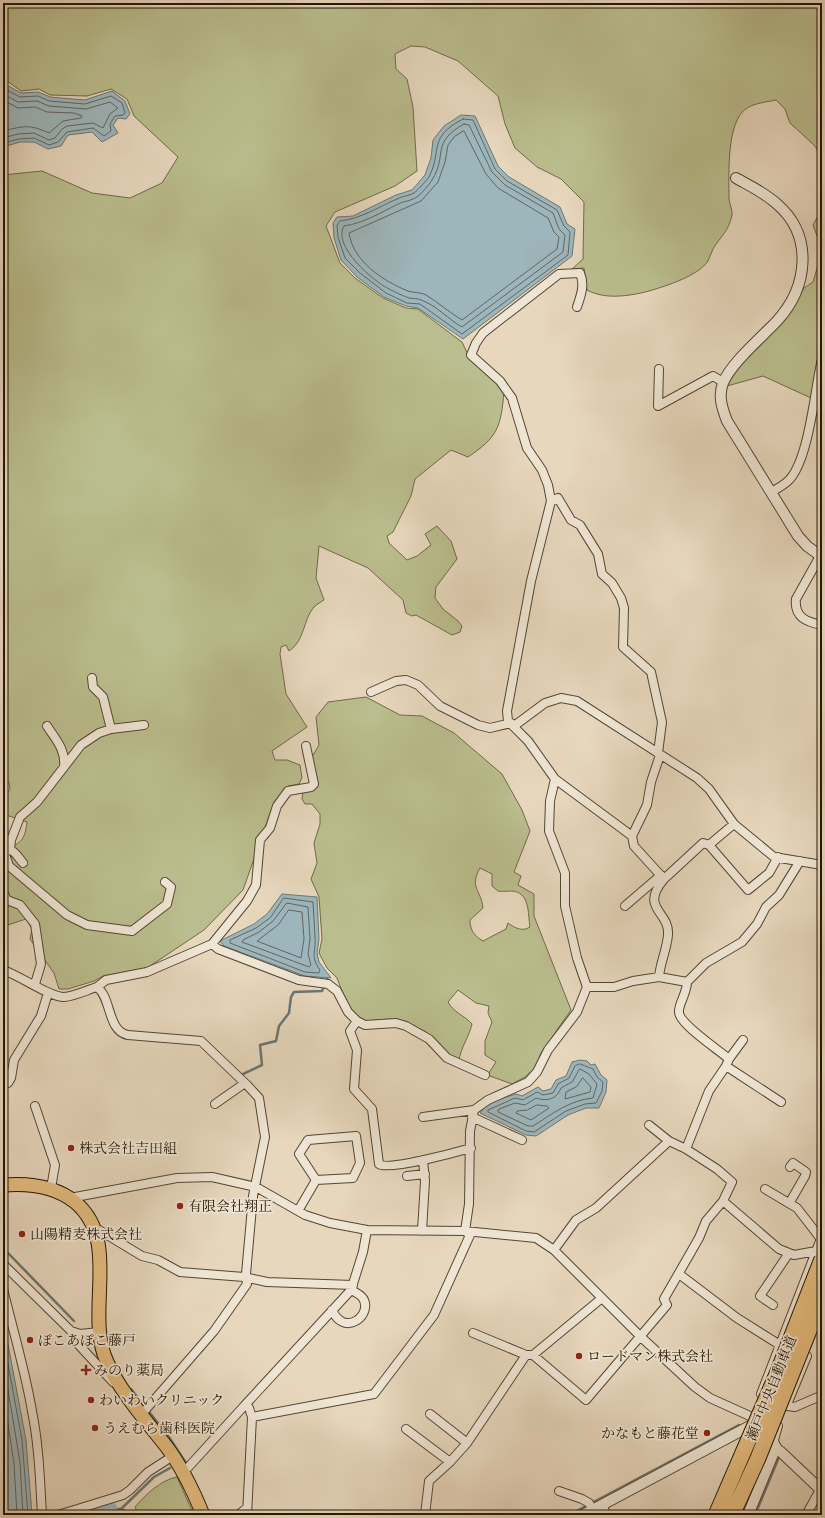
<svg xmlns="http://www.w3.org/2000/svg" width="825" height="1518" viewBox="0 0 825 1518" font-family="'Libre Bodoni','Noto Serif JP',serif">
	<style>
		.green { fill: #babd8d; stroke: #6e6a48; fill-rule: evenodd }
		.water { fill: #9db6bc; stroke: #6c7672 }
		.lines { fill: none; stroke-linecap: round; stroke-linejoin: round }
		.shore { stroke: #606660; stroke-width: 1 }
		.stream { stroke: #6c7672; stroke-width: 2.5 }
		.river { stroke: #9db6bc; stroke-width: 15 }
		.minor-casing { stroke: #544632; stroke-width: 10 }
		.tertiary-casing { stroke: #544632; stroke-width: 12 }
		.primary-casing { stroke: #231603; stroke-width: 15 }
		.minor { stroke: #efe5d4; stroke-width: 8 }
		.tertiary { stroke: #efe5d4; stroke-width: 10 }
		.primary { stroke: #e4bc7e; stroke-width: 13 }
		.motorway-bridge-casing { stroke: #231603; stroke-width: 17; stroke-linecap: butt }
		.motorway-bridge { stroke: #e4bc7e; stroke-width: 15 }
		.poi-dot { fill: #8f2418; stroke: #efe5d4; stroke-width: 1.5 }
		.labels { text-anchor: middle; stroke-width: 3.5; stroke-linejoin: round; paint-order: stroke }
		.poi-label { font-size: 14px; fill: #231603; stroke: #efe5d4; text-anchor: start }
		.street-label { font-size: 14px; fill: #231603; stroke: #efe5d4 }
	</style>
	<rect width="100%" height="100%" fill="#e7d7bd"/>
	<filter id="stains"><feTurbulence type="fractalNoise" baseFrequency=".005" numOctaves="4"/><feColorMatrix values="0 0 0 0 .2 0 0 0 0 .09 0 0 0 0 .02 0 0 0 .5 -.17"/></filter>
	<radialGradient id="worn" r=".72"><stop offset=".6" stop-color="#630" stop-opacity="0"/><stop offset="1" stop-color="#630" stop-opacity=".3"/></radialGradient>
	<path class="green" d="M3 3H822V158L815 146 790 123 785 109 776 100C767 102 755 103 747 108 726 121 729 175 729 198 729 204 733 210 732 215 729 231 720 237 713 249 711 253 710 257 708 261 698 276 666 286 649 291 630 296 605 300 587 290L584 268 572 269 583 259 584 202 561 179 537 167 515 148 505 124 498 96 458 61 425 47 411 46 395 54 396 69 407 79 413 107 417 171 395 186 335 212 326 226 340 263 355 278 383 298 406 308 418 309 462 342 470 359 491 377 504 391C501 427 498 437 468 457L451 450 415 479 411 496 393 532 387 536 389 543 407 560 417 556 431 545 425 534 437 526 451 541 457 559 436 587 435 598 443 609 458 621 462 626 460 632 452 635 416 615 412 616 406 613 403 600 368 568 319 546 316 578 324 600C321 602 317 604 314 607 303 619 305 641 289 651L286 645 281 647 280 654 286 694 307 727 272 751 275 760H287L300 765 302 778 299 784 288 786 274 802 243 890 204 930 147 968 103 976 94 981 68 989H59L54 973 30 939 32 929 26 919 5 926 3 905 7 891 3 884V850C20 844 25 841 27 822L3 814V800L10 789 9 782 3 775V175L42 171 92 193 130 198 162 183 178 157 134 116 127 99 111 89 87 96 50 95 39 89 21 91 3 78Z
		M822 215V403L763 376 727 386 736 370 784 321 804 288 813 282 818 265 821 247 813 225 818 216Z
		M366 697 400 715 422 716 454 733 502 774 522 810 530 831 514 872 521 876 518 885 534 894V916L571 1010 541 1053 535 1068 525 1077 512 1084 490 1076 489 1073 496 1062 485 1055V1041L492 1022 488 1013 489 1006 476 1003 458 990 448 1002C453 1012 465 1016 472 1024 469 1037 461 1047 459 1060L450 1055 426 1032 407 1022 390 1019 365 1021 356 1015 348 1006 337 978 327 968 319 953 322 939 319 897 311 879 317 863 314 843 320 824V814L312 804H305L302 799 303 791 317 781 312 757 319 745 316 717 328 702ZM480 868 492 874V886L498 891C503 892 513 890 517 892 530 897 528 916 530 927 522 932 515 928 508 923L506 929 483 941C474 936 470 930 470 920L483 908C481 889 469 888 480 868Z
		M177 1477 194 1515 138 1514 135 1507C146 1494 161 1480 177 1477Z"/>
	<path class="water" d="M3 83 21 93 38 92 50 97 85 100 112 91 125 101 130 114 126 119 118 118 113 125 118 133 102 142 92 132 68 135 61 146 48 149 34 142H20L3 147Z
		M461 115 475 116 498 166 509 177 560 207 567 224 575 229 572 256 463 339 418 308 406 306 384 297 357 277 341 260 334 238 333 223 337 217 353 216 396 195 412 190 425 175 431 158 433 140 444 126Z
		M282 894 317 897 319 939 317 953 319 962 331 978 305 976 224 946 220 941 254 924 267 914Z
		M580 1060 587 1061 591 1065 595 1064 601 1075 607 1080 606 1092 599 1108H586L568 1115 536 1136 526 1135 480 1113C486 1101 504 1098 516 1094L522 1096 538 1087 543 1091 551 1089 556 1080 566 1076 572 1062Z
		M3 1318 26 1440 32 1515H3Z"/>
	<g class="lines">
		<path class="shore" d="M3 88 20 97 38 96 49 101 85 104 111 96 122 103 125 113 123 115 115 116 110 124 111 131 104 136 93 128 67 132 58 142 49 145 34 138 19 139 3 143
			M3 94 18 102 37 101 49 106 86 109 110 102 118 108 110 114 103 128 93 123 67 126 62 129 55 138 49 140 34 133 18 134 3 138
			M3 100 18 108 35 107 47 112 74 113 82 116 81 118 63 121 49 133C29 124 24 126 3 131
			M463 119 473 120 495 169 507 181 557 210 564 226 570 232 568 255 462 334 420 304 407 303 386 293 360 273 345 258 338 237 337 225 340 221C363 218 376 208 397 199 402 196 409 196 414 193 419 189 426 181 429 177 443 149 427 138 463 119Z
			M464 124 469 125 492 172 505 185 553 213 559 229 565 235 563 252 462 327C449 320 436 305 421 300 418 298 413 299 409 298 403 296 395 292 389 289 373 281 332 246 344 226 364 223 380 213 398 204 404 201 412 201 418 196 423 192 429 185 432 180 448 155 430 143 464 124Z
			M464 131 486 174 498 188 548 218 554 232 559 237 557 249 462 320C450 313 439 303 426 295 421 292 414 293 408 291 383 281 353 261 349 233L421 201 438 182 445 162 448 145 454 137Z
			M284 898 313 902C314 914 314 925 315 937 316 952 310 956 320 970L319 973 305 972 230 943V940L256 928 270 918Z
			M287 903 308 907 310 939 308 954 311 965 309 967 242 942 243 940 259 932 273 921Z
			M289 910 302 912 304 939 301 958 257 941 278 925Z
			M580 1064 593 1069 597 1077 603 1082 602 1091 596 1103 585 1104 566 1111 534 1132 526 1131 488 1112V1110L515 1098 523 1100 537 1092 543 1095 553 1093 558 1084 569 1078 575 1066Z
			M580 1069 589 1074 597 1084 593 1098C570 1100 552 1114 533 1126H528L498 1112 499 1109 515 1103 525 1105 536 1098C547 1102 557 1099 561 1088L572 1082Z
			M583 1078 591 1087 590 1092 565 1099 566 1092 576 1087Z
			M537 1105 547 1106 549 1108 531 1120 516 1113 517 1111 527 1110Z
			M3 1337 22 1440 28 1515
			M3 1360 20 1462 23 1515
			M3 1392 14 1463 17 1515"/>
		<path class="stream" d="M241 1075 262 1065 260 1045 276 1041 279 1026 289 1013 291 997 294 992 322 991 327 979
			M819 1231 822 1222
			M8 1253 74 1321
			M131 1389 169 1437 188 1466
			M110 1509H121L134 1515
			M121 1509 154 1477 170 1468
			M569 1515 739 1425
			M755 1515 779 1457"/>
		<path class="river" d="M95 1515 110 1509"/>
		<g class="minor-casing">
			<path id="minor" d="M577 307C581 295 585 285 580 273L559 274 483 333 476 343 471 355 500 381 512 398 527 448 542 470 548 485 551 501 531 581 507 711 508 721 528 741 555 779 632 836
				M659 369 658 406 713 376 723 382
				M771 492C777 489 784 485 789 480 809 460 815 388 822 359
				M551 501 558 498 571 520 580 525 598 554 602 574 612 583 621 598 624 608 623 647 651 672 662 722 658 753
				M820 556 796 599C794 617 806 622 822 625
				M92 678 93 687 103 697 111 729
				M371 692 396 681 406 680 418 685 440 706 478 725 490 728 511 723
				M47 726C56 740 66 750 64 767
				M514 726 545 703 561 698 577 701 697 778 709 789 734 824 774 857 822 865
				M660 755 651 782 647 805 632 836 634 846 664 879 703 843 709 845
				M734 824 709 845 748 890 769 873 778 857
				M3 849 9 866 67 915 87 925 132 931 167 904 171 887 165 882
				M6 849C14 849 18 857 23 863
				M10 849 11 840 20 817 37 802 81 745 99 733 111 729 144 725
				M800 861 779 895 766 907 757 924 742 942 706 963 687 982C687 993 678 1005 679 1012 679 1024 719 1050 729 1059L726 1066 709 1091 686 1149 717 1169 732 1182 723 1201 779 1249 794 1255 816 1251
				M3 892 7 900 20 905 35 924 41 964 35 984
				M625 906 661 875
				M212 944 247 901 256 885 260 840 270 828 277 806 288 791 311 787 314 784 306 746
				M3 970C21 976 49 997 64 997 75 996 87 990 97 987 112 998 107 1031 128 1035L201 1041 247 1085 259 1098 265 1137 253 1196 246 1274 247 1284 214 1331 141 1415
				M659 977C660 963 667 949 668 935 670 911 639 909 664 879
				M97 987 106 980 147 972 212 944 218 949 299 980 328 984 337 991 348 1012 357 1021 365 1025 396 1023 406 1026 429 1039 447 1058 485 1075
				M587 987H614L633 981 659 977 687 982
				M357 1021 350 1031 357 1050 354 1089 372 1109 379 1164C388 1171 457 1152 471 1148
				M729 1059 743 1040
				M726 1066 781 1102
				M8 1083 11 1078 14 1060 41 1016 48 993
				M215 1104 245 1083
				M35 1106 55 1165 51 1188
				M423 1117 474 1110
				M472 1117 522 1140
				M649 1125 669 1141 686 1149
				M407 1176 425 1174
				M765 1189 797 1208 821 1239
				M70 1198 177 1178 212 1177 256 1187 305 1215 330 1223 367 1230 465 1231 536 1238 554 1250 641 1337 695 1387 710 1398 752 1417
				M790 1202 805 1176 806 1172 793 1163 790 1167
				M298 1211 316 1180 299 1154 308 1140 356 1136 360 1163 353 1178 316 1180
				M94 1227 142 1256 158 1260 180 1272 244 1277 267 1282 353 1285
				M422 1231 425 1181 423 1160
				M465 1231 469 1204 470 1131 474 1110 488 1100 528 1082 537 1072 548 1050 577 1012 587 987 577 958 565 906V873L549 831 550 801 555 779
				M554 1250 576 1220 596 1208 669 1141
				M3 1264 71 1331 80 1334 99 1332
				M679 1274 737 1318 783 1347
				M3 1289C13 1330 25 1370 32 1411 39 1446 40 1480 42 1515
				M773 1305 760 1296 789 1253
				M332 1310C345 1339 375 1313 362 1297 359 1294 355 1292 351 1290
				M71 1331 78 1344 113 1382
				M473 1333 526 1355H533L586 1400 667 1305 664 1299 699 1238 706 1221 723 1201
				M533 1355 602 1298
				M761 1394 822 1236
				M788 1402 807 1356
				M787 1406 795 1407 818 1397 822 1400
				M430 1414 467 1443
				M252 1417 249 1408 245 1405 351 1290 363 1252 367 1230
				M406 1429 450 1462
				M776 1447 774 1440 778 1426
				M183 1473 245 1405
				M559 1491 582 1499 589 1503 593 1510
				M602 1505 607 1515
				M58 1515 123 1495 130 1490 148 1472 173 1456
				M238 1515 247 1508
				M247 1515 252 1417 374 1394 434 1315 470 1235 465 1231
				M425 1515 429 1481 450 1462 467 1443 526 1355
				M806 1515 820 1490"/>
		</g>
		<g class="tertiary-casing">
			<path id="tertiary" d="M736 178C750 186 765 193 777 204 814 236 808 287 777 321 762 337 731 363 723 383 718 396 722 408 727 421L798 536 807 546 822 557
				M583 1515 748 1427 756 1436 781 1452 822 1491
				M748 1515 776 1447"/>
		</g>
		<g class="primary-casing">
			<path id="primary" d="M3 1185C28 1183 54 1185 75 1202 122 1241 84 1312 107 1362 121 1393 145 1419 166 1446 182 1467 193 1490 203 1515"/>
		</g>
		<use href="#minor" class="minor"/>
		<use href="#tertiary" class="tertiary"/>
		<use href="#primary" class="primary"/>
		<g class="motorway-bridge-casing">
			<path id="motorway-bridge" d="M716 1515 777 1374 822 1259
				M732 1515 758 1458 822 1298"/>
		</g>
		<use href="#motorway-bridge" class="motorway-bridge"/>
	</g>
	<g class="poi-dot">
		<circle cx="71" cy="1148" r="4"/>
		<circle cx="180" cy="1206" r="4"/>
		<circle cx="22" cy="1234" r="4"/>
		<circle cx="30" cy="1340" r="4"/>
		<circle cx="579" cy="1356" r="4"/>
		<path d="M84 1364h4v4h4v4h-4v4h-4v-4h-4v-4h4z"/>
		<circle cx="91" cy="1400" r="4"/>
		<circle cx="95" cy="1428" r="4"/>
		<circle cx="707" cy="1433" r="4"/>
	</g>
	<g class="labels">
		<g class="poi-label">
			<text x="79" y="1153">株式会社吉田組</text>
			<text x="188" y="1211">有限会社翔正</text>
			<text x="30" y="1239">山陽精麦株式会社</text>
			<text x="38" y="1345">ぽこあぽこ藤戸</text>
			<text x="587" y="1361">ロードマン株式会社</text>
			<text x="94" y="1375">みのり薬局</text>
			<text x="99" y="1405">わいわいクリニック</text>
			<text x="103" y="1433">うえむら歯科医院</text>
			<text x="699" y="1438" text-anchor="end">かなもと藤花堂</text>
		</g>
		<g class="street-label">
			<text transform="translate(771 1388) rotate(-68)" y="5">瀬戸中央自動車道</text>
		</g>
	</g>
	<rect width="825" height="1518" fill="none" stroke="#e7d7bd" stroke-width="16"/>
	<rect x="4" y="4" width="817" height="1510" fill="none" stroke="#231603" stroke-width="2"/>
	<rect x="8" y="8" width="809" height="1502" fill="none" stroke="#231603"/>
	<rect width="100%" height="100%" filter="url(#stains)"/>
	<rect width="100%" height="100%" fill="url(#worn)"/>
</svg>
